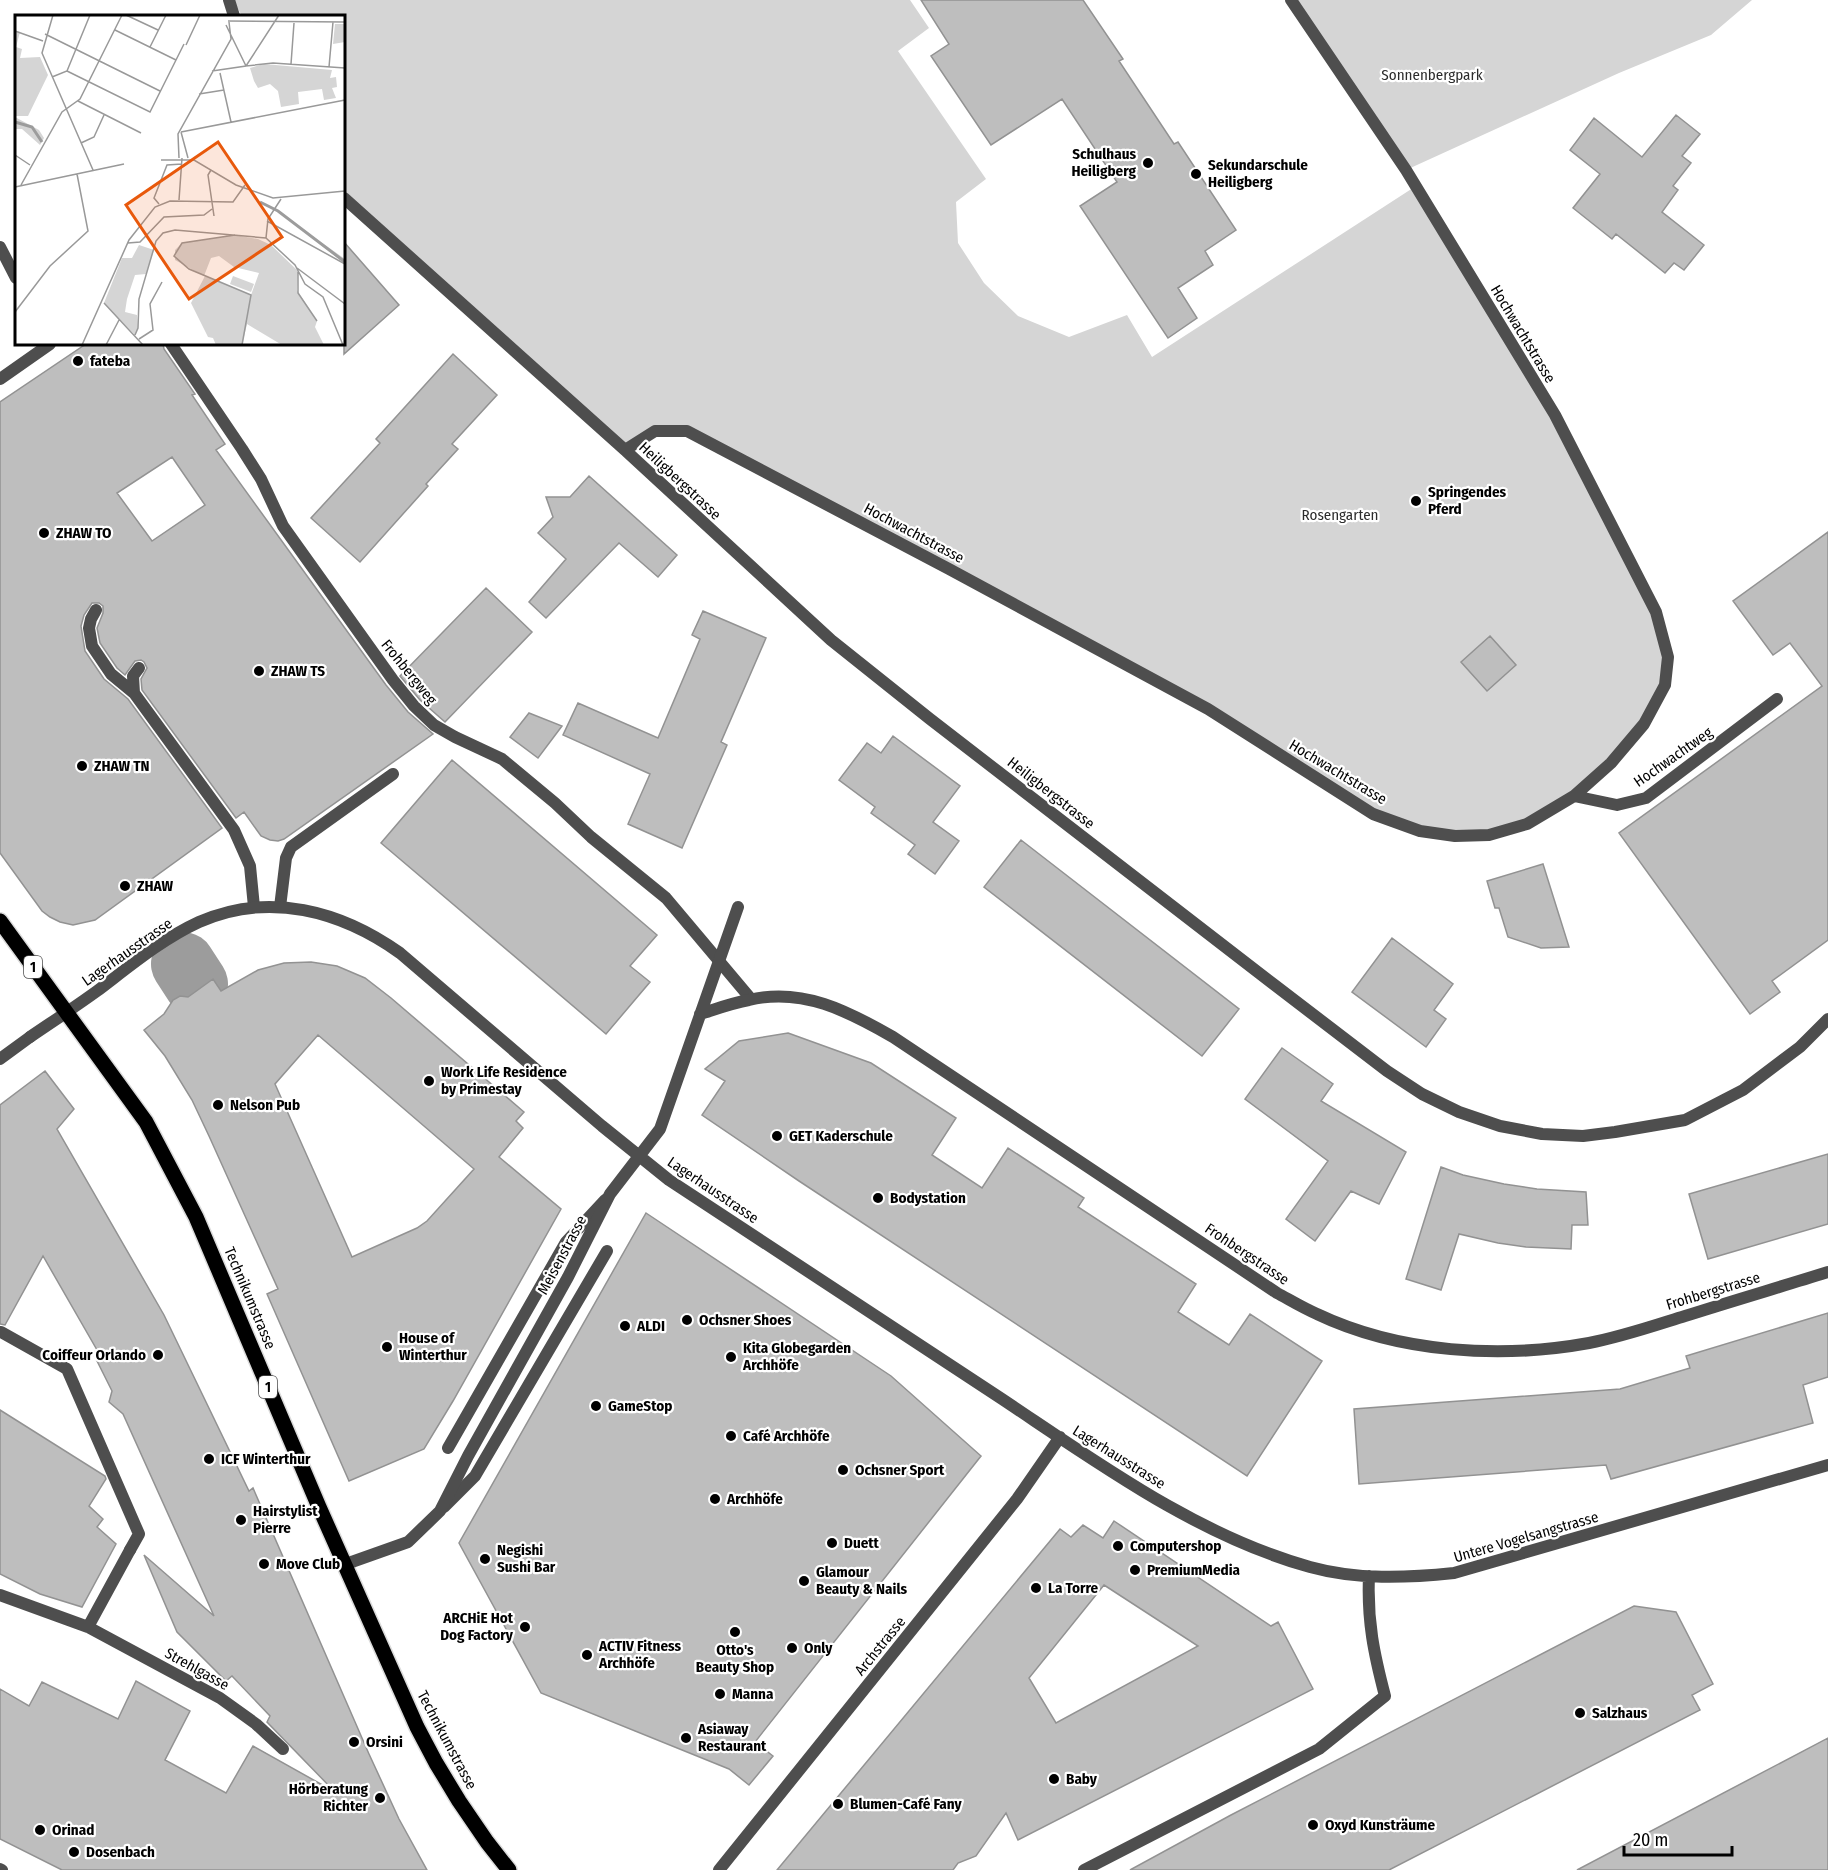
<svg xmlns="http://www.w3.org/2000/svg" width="1828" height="1870" viewBox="0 0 1828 1870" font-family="'Fira Sans Condensed',sans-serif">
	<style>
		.green { fill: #d5d5d5 }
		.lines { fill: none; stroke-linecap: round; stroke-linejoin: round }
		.river { stroke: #9c9c9c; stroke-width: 64 }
		.building { fill: #bebebe; stroke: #929292; stroke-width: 1.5; fill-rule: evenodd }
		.primary-casing { stroke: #dbdbdb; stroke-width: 18 }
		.service { stroke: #4e4e4e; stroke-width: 12 }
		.pedestrian { stroke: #4e4e4e; stroke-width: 12 }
		.minor { stroke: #4e4e4e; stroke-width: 12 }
		.primary { stroke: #000; stroke-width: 15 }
		.poi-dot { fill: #000; stroke: #fff; stroke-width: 2 }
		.labels { text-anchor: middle; stroke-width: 4.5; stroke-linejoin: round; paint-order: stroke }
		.shield { fill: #fff; stroke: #4c4c4c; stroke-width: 1.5 }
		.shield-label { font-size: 14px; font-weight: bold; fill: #000 }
		.park-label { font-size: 15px; fill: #2c2c2c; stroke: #fff }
		.poi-label { font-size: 15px; font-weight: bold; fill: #000; stroke: #fff; text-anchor: start }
		.street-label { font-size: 15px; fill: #000; stroke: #fff }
		.inset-river { fill: none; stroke: #9c9c9c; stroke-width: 3 }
		.inset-road { fill: none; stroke: #999; stroke-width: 1.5 }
		.view { fill: #e8590c; fill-opacity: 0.15; stroke: #e8590c; stroke-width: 3 }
		.inset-edge { fill: none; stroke: #000; stroke-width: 3 }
	</style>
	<rect width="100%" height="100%" fill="#fff"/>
	<path class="green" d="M233 0H910L929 28 898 51 986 179 956 202 958 243 984 283 1018 316 1069 337 1127 315 1152 357 1416 186 1555 415 1656 612 1668 657 1665 685 1611 763 1527 824 1455 836 1373 814 1208 709 687 432 655 431 625 450 344 198V16H242Z
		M1291 0H1752L1711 35 1619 73 1406 170Z"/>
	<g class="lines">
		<path class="river" d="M183 964 196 984"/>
	</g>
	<path class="building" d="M921 0H1083L1123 59 1119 61 1174 144 1178 142 1236 230 1205 251 1213 265 1178 288 1197 318 1168 338 1080 206 1117 182 1062 99 991 145 931 56 949 44Z
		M1676 115 1700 134 1682 156 1691 163 1673 186 1678 190 1662 212 1704 245 1684 270 1674 263 1665 273 1616 234 1612 239 1573 208 1600 174 1570 150 1594 118 1642 157Z
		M344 242 399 305 344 354Z
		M86 344H163L164 349 195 394 192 395 225 444 216 450 386 685 408 712 433 734 284 839 278 841 270 840 261 836 244 812 236 818 142 690 141 679 147 668 144 662 141 660 135 661 125 675 117 668 100 643 97 628 103 613V606L99 603H92L84 615 81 626 85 651 104 679 128 699 222 828 95 920 73 925 60 922 50 917 42 911 0 853V402ZM172 457 205 505 152 541 117 493Z
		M453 354 497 395 452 444 458 449 426 484 428 486 360 562 311 518 380 443 376 439Z
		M589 476 677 555 658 577 619 543 546 618 529 602 566 559 538 533 553 517 546 497H570Z
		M1828 532V940L1772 981 1780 992 1750 1014 1619 833 1822 686 1790 643 1773 655 1733 601Z
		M486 588 532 632 445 722 420 700 400 676Z
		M703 611 766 638 721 742 727 745 682 848 628 824 650 774 563 735 578 703 658 738 700 639 692 635Z
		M1490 636 1516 665 1487 691 1461 662Z
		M529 713 562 726 538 758 510 737Z
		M893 736 960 786 933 822 959 841 935 874 908 854 915 845 871 813 875 807 839 780 867 743 881 753Z
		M452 760 657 935 630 966 650 982 606 1034 381 843Z
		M1021 840 1239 1009 1202 1056 984 887Z
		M1543 864 1569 947 1541 948 1508 937 1499 908H1495L1487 881Z
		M1392 938 1453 984 1434 1010 1446 1019 1426 1047 1352 992Z
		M311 962 337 966 365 978 391 998 524 1112 516 1121 523 1128 499 1157 561 1209 453 1401 424 1449 349 1481 267 1294 278 1289 209 1136 192 1100 165 1056 144 1030 164 1014 173 1000 180 996 188 997 213 979 221 991 258 970 284 963ZM318 1035 474 1169 427 1221 417 1228 352 1257 275 1084Z
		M788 1033 871 1063 956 1118 932 1155 982 1188 1008 1148 1084 1198 1078 1207 1196 1284 1178 1312 1229 1345 1250 1314 1322 1361 1247 1476 799 1181 702 1115 725 1081 705 1069 739 1041Z
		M1282 1048 1333 1084 1321 1101 1406 1152 1379 1204 1351 1191 1315 1241 1286 1219 1328 1161 1245 1099Z
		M45 1071 74 1109 57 1129 164 1315 249 1491 253 1488 369 1754 399 1819 427 1870H62L0 1839V1689L29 1706 42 1682 118 1719 136 1681 190 1711 165 1760 226 1793 253 1746 335 1792 267 1722 270 1716 232 1676 226 1681 177 1632 144 1555 214 1616 123 1414 109 1402 112 1391 93 1353 97 1350 43 1256 5 1325 0 1324V1105Z
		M1828 1154V1224L1708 1259 1689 1194Z
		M1441 1167 1463 1175 1504 1184 1537 1189 1586 1192 1588 1225H1572L1571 1249 1526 1247 1498 1243 1459 1234 1441 1290 1406 1279Z
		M646 1213 891 1376 981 1456 755 1742 773 1756 749 1785 729 1769 541 1693 459 1543Z
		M1828 1313V1377L1803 1385 1813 1423 1611 1479 1606 1465 1359 1484 1354 1409 1620 1389 1690 1368 1686 1356Z
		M0 1410 105 1476 106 1479 89 1506 103 1519 97 1527 116 1544 82 1607 40 1594 0 1574Z
		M1114 1521 1271 1626 1278 1622 1313 1689 1018 1840 1006 1813 976 1856 958 1863 953 1870H777L1060 1529 1071 1537 1083 1525 1103 1538ZM1104 1585 1198 1646 1056 1723 1029 1678Z
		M1634 1606 1676 1612 1713 1684 1692 1695 1700 1710 1389 1870H1130L1231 1815Z
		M1828 1738V1870H1577Z"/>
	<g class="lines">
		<g class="primary-casing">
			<path id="primary" d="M0 921 146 1122 196 1217 319 1507 417 1727 436 1763 459 1801 487 1842 509 1870"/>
		</g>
		<path class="service" d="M171 344 242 449 261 479 283 526 393 680 414 706 434 725 455 737 502 759 555 803 591 837 666 898 751 999
			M96 610 91 619 89 628 92 646 111 674 134 693 234 830 250 866 254 907
			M134 693 133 676 139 668
			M280 907 286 858 291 847 393 774
			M1 1332 67 1369 139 1534 130 1550
			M448 1448 566 1242 605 1200
			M444 1507 475 1476 607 1251"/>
		<path class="pedestrian" d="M0 1059 30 1037
			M0 1595 88 1627 130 1550
			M88 1627 220 1698 256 1724 283 1749
			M0 1869 2 1870"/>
		<path class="minor" d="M229 0 234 16
			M344 198 625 450 831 640 930 719 1272 983 1387 1071 1422 1094 1459 1112 1500 1126 1542 1134 1583 1136 1615 1132 1685 1120 1743 1090 1800 1047 1828 1019
			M0 247 16 278
			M0 379 50 344
			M625 450 655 431H687L949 569 1208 709 1373 814 1420 831 1455 836 1489 835 1527 824 1574 796 1611 763 1644 724 1665 685 1668 657 1656 612 1555 415 1406 170 1291 0
			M1574 796 1617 805 1646 798 1777 699
			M700 1014C716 1009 732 1003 749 1000 802 987 848 1011 893 1037L1277 1293C1290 1300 1303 1308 1317 1314 1399 1353 1501 1359 1589 1343 1621 1337 1653 1326 1685 1316 1732 1301 1780 1287 1828 1272
			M30 1037C52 1022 75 1007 97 991 130 966 162 939 199 922 269 891 341 911 400 953L602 1126 669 1180C780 1253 891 1326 1002 1399 1098 1463 1198 1536 1310 1567 1357 1580 1406 1578 1454 1573L1828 1465
			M346 1564 408 1542 440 1511 468 1456 568 1277 610 1194 660 1129 738 907
			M719 1870 1017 1499 1060 1437
			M1084 1870 1319 1749 1385 1696C1374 1654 1367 1621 1369 1576"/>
		<use href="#primary" class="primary"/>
	</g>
	<g class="poi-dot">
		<circle cx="1148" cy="163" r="6"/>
		<circle cx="1196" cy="174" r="6"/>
		<circle cx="78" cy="361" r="6"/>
		<circle cx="1416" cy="501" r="6"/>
		<circle cx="44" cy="533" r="6"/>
		<circle cx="259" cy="671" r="6"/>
		<circle cx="82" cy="766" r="6"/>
		<circle cx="125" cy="886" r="6"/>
		<circle cx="429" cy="1081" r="6"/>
		<circle cx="218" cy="1105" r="6"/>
		<circle cx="777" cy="1136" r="6"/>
		<circle cx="878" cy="1198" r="6"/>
		<circle cx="687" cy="1320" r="6"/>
		<circle cx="625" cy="1326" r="6"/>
		<circle cx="387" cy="1347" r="6"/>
		<circle cx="158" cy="1355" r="6"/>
		<circle cx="731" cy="1357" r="6"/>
		<circle cx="596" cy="1406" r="6"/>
		<circle cx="731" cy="1436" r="6"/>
		<circle cx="209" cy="1459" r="6"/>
		<circle cx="843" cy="1470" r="6"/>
		<circle cx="715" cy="1499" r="6"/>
		<circle cx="241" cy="1520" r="6"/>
		<circle cx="832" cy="1543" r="6"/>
		<circle cx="1118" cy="1546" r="6"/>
		<circle cx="485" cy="1559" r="6"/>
		<circle cx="264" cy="1564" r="6"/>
		<circle cx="1135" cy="1570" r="6"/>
		<circle cx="804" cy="1581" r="6"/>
		<circle cx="1036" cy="1588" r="6"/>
		<circle cx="525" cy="1627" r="6"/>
		<circle cx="735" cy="1632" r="6"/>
		<circle cx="792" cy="1648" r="6"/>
		<circle cx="587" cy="1655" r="6"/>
		<circle cx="720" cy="1694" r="6"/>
		<circle cx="1580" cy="1713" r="6"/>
		<circle cx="686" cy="1738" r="6"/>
		<circle cx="354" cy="1742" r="6"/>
		<circle cx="1054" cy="1779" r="6"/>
		<circle cx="380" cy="1798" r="6"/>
		<circle cx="838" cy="1804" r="6"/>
		<circle cx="1313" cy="1825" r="6"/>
		<circle cx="40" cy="1830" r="6"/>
		<circle cx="74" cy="1852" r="6"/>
	</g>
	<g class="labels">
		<g class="shield">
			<rect x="24" y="956" width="18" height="22" rx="4.5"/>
			<rect x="259" y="1376" width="18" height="22" rx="4.5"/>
		</g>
		<g class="shield-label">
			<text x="33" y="972">1</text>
			<text x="268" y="1392">1</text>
		</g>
		<g class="park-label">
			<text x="1432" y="80">Sonnenbergpark</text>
			<text x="1340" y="520">Rosengarten</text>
		</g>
		<g class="poi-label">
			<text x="1136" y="159" text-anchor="end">Schulhaus<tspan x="1136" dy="17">Heiligberg</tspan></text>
			<text x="1208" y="170">Sekundarschule<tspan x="1208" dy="17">Heiligberg</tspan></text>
			<text x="90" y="366">fateba</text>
			<text x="1428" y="497">Springendes<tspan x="1428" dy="17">Pferd</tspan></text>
			<text x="56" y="538">ZHAW TO</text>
			<text x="271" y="676">ZHAW TS</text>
			<text x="94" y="771">ZHAW TN</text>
			<text x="137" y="891">ZHAW</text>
			<text x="441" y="1077">Work Life Residence<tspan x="441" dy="17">by Primestay</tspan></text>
			<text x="230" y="1110">Nelson Pub</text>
			<text x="789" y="1141">GET Kaderschule</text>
			<text x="890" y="1203">Bodystation</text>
			<text x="699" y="1325">Ochsner Shoes</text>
			<text x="637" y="1331">ALDI</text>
			<text x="399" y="1343">House of<tspan x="399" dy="17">Winterthur</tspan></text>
			<text x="743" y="1353">Kita Globegarden<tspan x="743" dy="17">Archhöfe</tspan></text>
			<text x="146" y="1360" text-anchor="end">Coiffeur Orlando</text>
			<text x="608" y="1411">GameStop</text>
			<text x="743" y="1441">Café Archhöfe</text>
			<text x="221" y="1464">ICF Winterthur</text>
			<text x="855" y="1475">Ochsner Sport</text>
			<text x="727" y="1504">Archhöfe</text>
			<text x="253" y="1516">Hairstylist<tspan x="253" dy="17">Pierre</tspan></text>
			<text x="844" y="1548">Duett</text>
			<text x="1130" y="1551">Computershop</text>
			<text x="497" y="1555">Negishi<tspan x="497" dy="17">Sushi Bar</tspan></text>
			<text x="276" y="1569">Move Club</text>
			<text x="1147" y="1575">PremiumMedia</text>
			<text x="816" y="1577">Glamour<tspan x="816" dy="17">Beauty &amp; Nails</tspan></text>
			<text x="1048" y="1593">La Torre</text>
			<text x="513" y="1623" text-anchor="end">ARCHiE Hot<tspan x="513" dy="17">Dog Factory</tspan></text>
			<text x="599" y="1651">ACTIV Fitness<tspan x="599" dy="17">Archhöfe</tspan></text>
			<text x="804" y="1653">Only</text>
			<text x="735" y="1655" text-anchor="middle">Otto's<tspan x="735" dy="17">Beauty Shop</tspan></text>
			<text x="732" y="1699">Manna</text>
			<text x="1592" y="1718">Salzhaus</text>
			<text x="698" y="1734">Asiaway<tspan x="698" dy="17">Restaurant</tspan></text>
			<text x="366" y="1747">Orsini</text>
			<text x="1066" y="1784">Baby</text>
			<text x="368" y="1794" text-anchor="end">Hörberatung<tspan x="368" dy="17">Richter</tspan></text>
			<text x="850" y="1809">Blumen-Café Fany</text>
			<text x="1325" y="1830">Oxyd Kunsträume</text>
			<text x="52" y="1835">Orinad</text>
			<text x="86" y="1857">Dosenbach</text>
		</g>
		<g class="street-label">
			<text transform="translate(1523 334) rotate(59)" y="5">Hochwachtstrasse</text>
			<text transform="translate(680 481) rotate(43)" y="5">Heiligbergstrasse</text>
			<text transform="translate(914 533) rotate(28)" y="5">Hochwachtstrasse</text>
			<text transform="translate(409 672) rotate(51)" y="5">Frohbergweg</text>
			<text transform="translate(1673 757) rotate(-35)" y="5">Hochwachtweg</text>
			<text transform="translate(1338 772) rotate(31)" y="5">Hochwachtstrasse</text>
			<text transform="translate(1051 793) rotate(38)" y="5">Heiligbergstrasse</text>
			<text transform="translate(127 952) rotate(-35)" y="5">Lagerhausstrasse</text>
			<text transform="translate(713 1190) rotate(34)" y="5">Lagerhausstrasse</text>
			<text transform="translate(1247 1254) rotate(34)" y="5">Frohbergstrasse</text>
			<text transform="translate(562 1255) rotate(-62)" y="5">Meisenstrasse</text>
			<text transform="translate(1713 1291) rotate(-17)" y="5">Frohbergstrasse</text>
			<text transform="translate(250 1298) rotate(67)" y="5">Technikumstrasse</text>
			<text transform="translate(1119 1457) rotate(32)" y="5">Lagerhausstrasse</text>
			<text transform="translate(1526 1537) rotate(-16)" y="5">Untere Vogelsangstrasse</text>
			<text transform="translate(880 1646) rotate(-51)" y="5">Archstrasse</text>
			<text transform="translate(197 1669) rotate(29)" y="5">Strehlgasse</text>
			<text transform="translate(447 1740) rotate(62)" y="5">Technikumstrasse</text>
		</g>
	</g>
	<g transform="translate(15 15)">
		<rect width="330" height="330" fill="#fff"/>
		<path d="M320 9H330V27L318 29ZM0 16 5 17 1 32 7 34 5 43 25 42 33 60 13 101H0ZM249 49 317 55 315 63 321 62 322 72 317 73 321 83 309 85 307 74 283 77 284 89 266 92 263 76 255 69 243 73 239 66 235 53ZM0 102 24 115 29 123 25 130 7 114H0ZM259 194 330 244V249L273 204ZM220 220 243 224 256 230 283 256 282 275 302 306 300 312 309 330H267L232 309 227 330H201L198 323 193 322 176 288 190 261 236 280 244 258 219 252 204 241 196 243 189 261 160 245V235L167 228ZM124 230 139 235 131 259 120 260 112 284 110 297 122 300 123 313 120 320 89 288 107 243H117ZM218 261 239 269 236 277 215 269Z" fill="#d5d5d5"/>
		<path class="inset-river" d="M0 107 17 112 27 127M245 187 263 196 330 247"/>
		<path class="inset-road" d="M38 0 27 38 78 155M111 0 143 15M213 6 330 7M211 10 231 51 258 48 330 53M100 15 161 45M0 16 28 26M30 19 145 76M171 30 185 0M135 32 151 0M276 49 279 8M314 52 318 7M52 56 135 97 169 29M197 56 231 51 264 0M205 58 216 107M37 62 52 56 75 0M184 79 209 75M63 86 126 118M166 117 330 85M166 117 173 143M66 128 79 122 89 100M0 140 15 150M164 143 163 119 216 24 214 7M146 145H179L221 170 258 183 330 176M196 155 193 160 199 201M6 170 47 97 65 84 107 0M0 172 109 149M266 184 253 204 251 223 280 250 290 269 308 282 328 330M164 185 167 143M144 189 139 183 152 150 167 149M252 206 330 249M220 220 167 228 159 241 174 254 236 280 227 330M113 228 125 227 149 202 189 200 197 194M282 253 330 289M283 257V278L302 306M89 288 128 330M0 297 35 251 73 216 62 159M120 320 123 313 124 284 141 226 148 218 160 215 251 223M124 324 138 315 135 289 147 267M67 330 114 225 140 192 155 186 218 187 230 170M91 330 104 305"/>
		<path class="view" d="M203 127 267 222 174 284 111 190Z"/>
		<rect width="330" height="330" class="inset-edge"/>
	</g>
	<path d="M1624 1846v9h108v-9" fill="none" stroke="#000000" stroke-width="3"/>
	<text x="1633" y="1846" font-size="18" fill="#000000" stroke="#ffffff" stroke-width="4.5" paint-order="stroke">20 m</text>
</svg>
